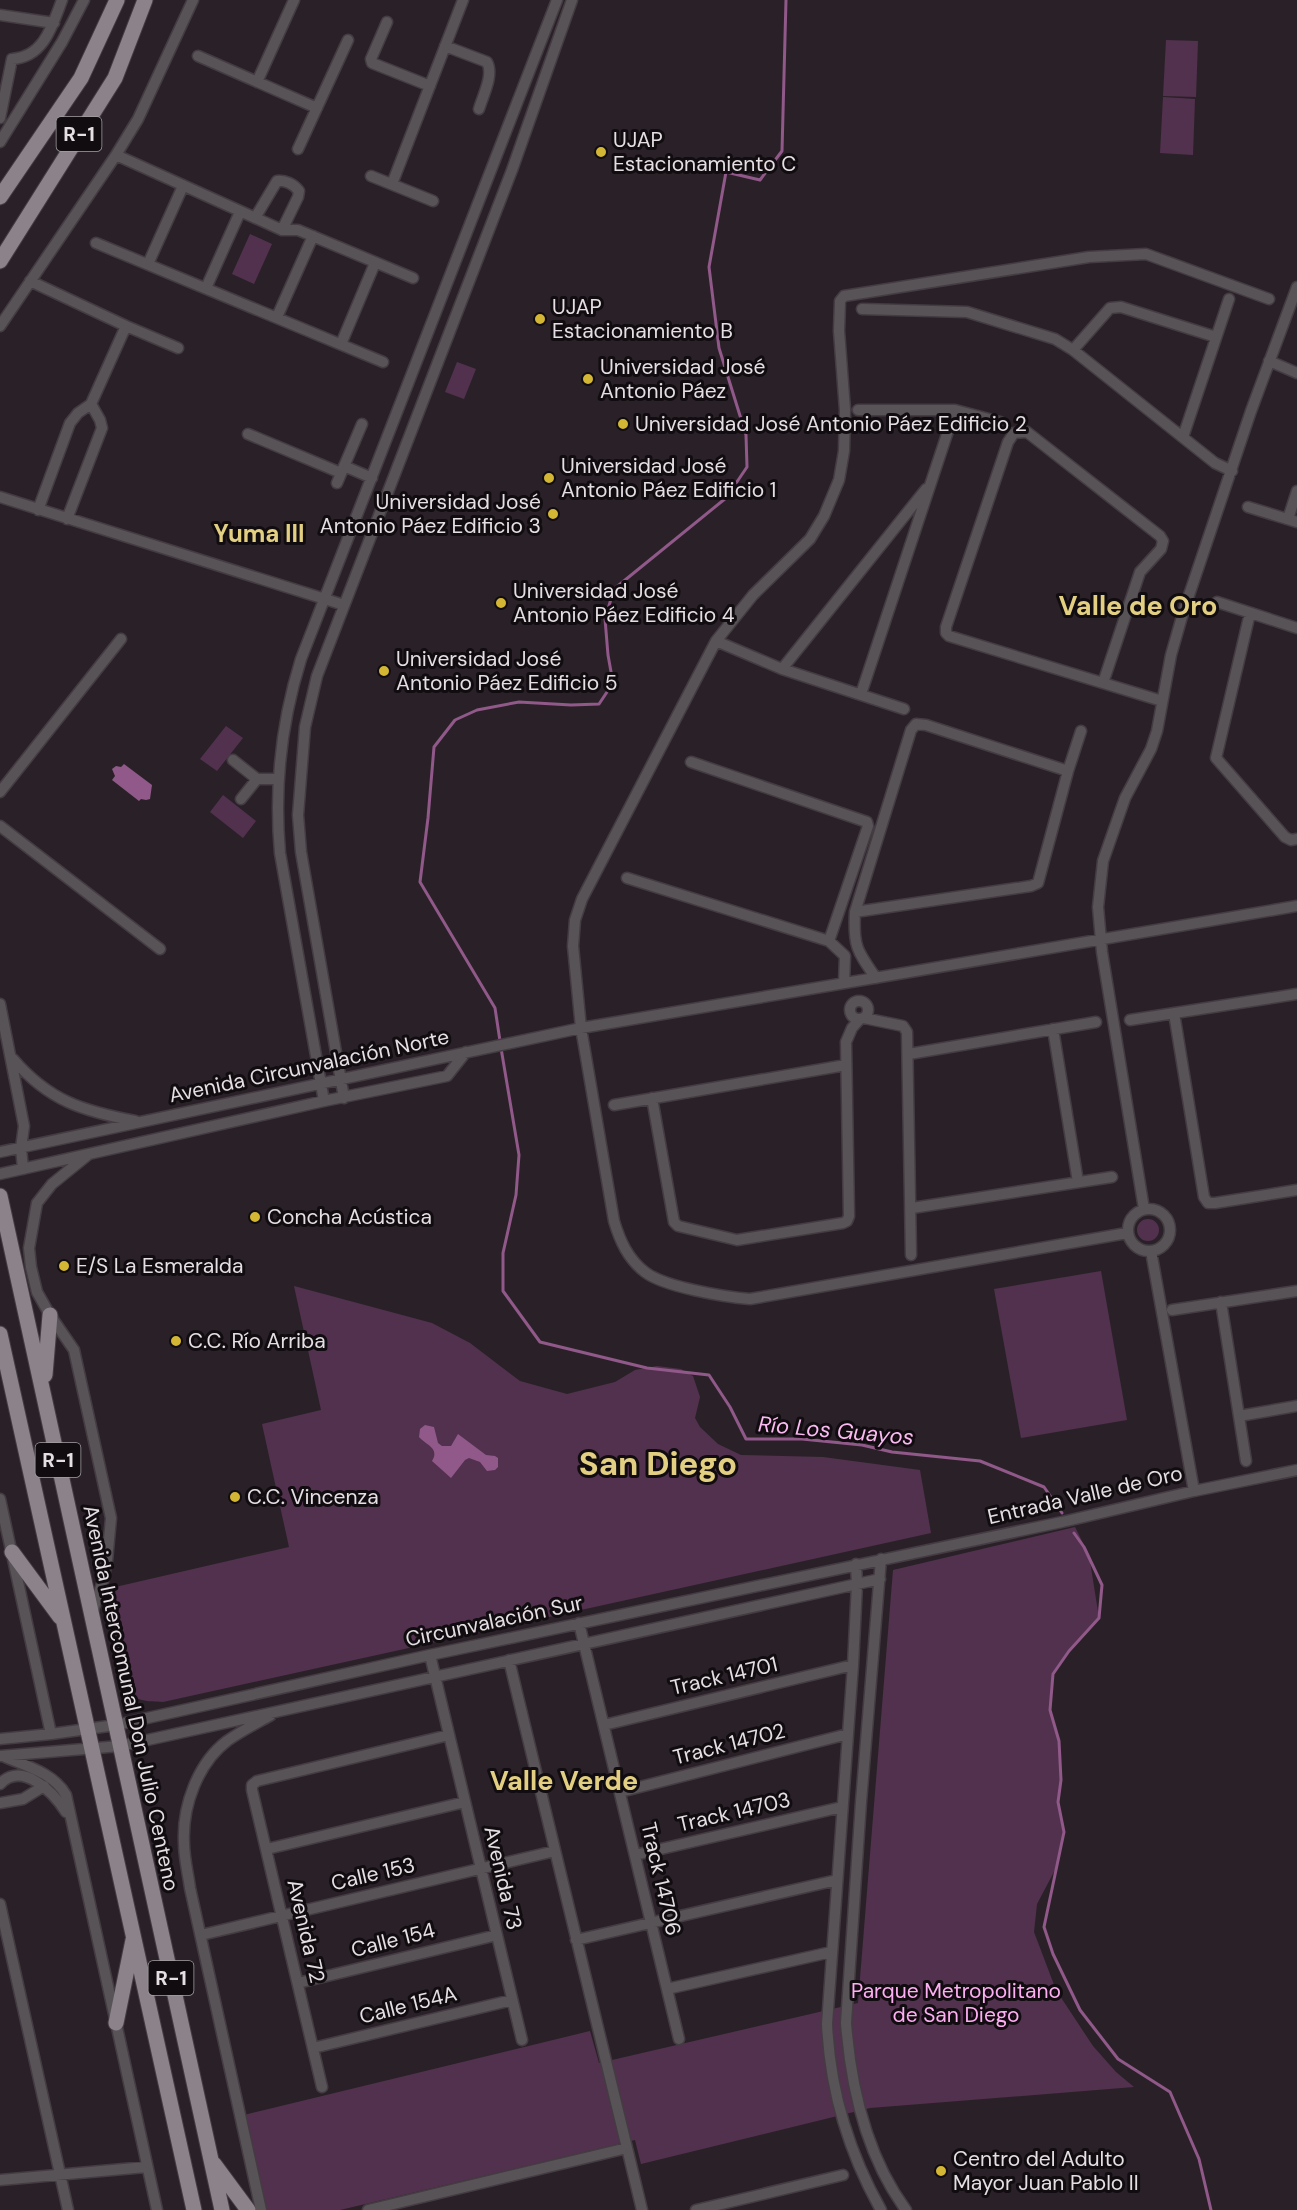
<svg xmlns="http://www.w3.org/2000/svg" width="1297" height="2210" viewBox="0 0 1297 2210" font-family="'DM Sans',sans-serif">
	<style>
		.green { fill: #52314e }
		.water { fill: #905989 }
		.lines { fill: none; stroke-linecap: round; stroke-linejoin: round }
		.stream { stroke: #905989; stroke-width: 3 }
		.minor-casing { stroke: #443c42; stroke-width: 13 }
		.primary-casing { stroke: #443c42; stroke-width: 17 }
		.minor { stroke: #585357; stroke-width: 10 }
		.primary { stroke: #8b828a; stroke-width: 15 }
		.poi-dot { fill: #d4b635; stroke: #100c0f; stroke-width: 2 }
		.labels { text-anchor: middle; stroke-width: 6; stroke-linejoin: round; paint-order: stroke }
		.shield { fill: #100c0f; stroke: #a5a0a4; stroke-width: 1.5 }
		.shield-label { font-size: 20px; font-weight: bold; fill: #e5dfe4 }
		.poi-label { font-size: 21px; fill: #e5dfe4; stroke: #100c0f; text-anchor: start }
		.street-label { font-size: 21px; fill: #e5dfe4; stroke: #100c0f }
		.park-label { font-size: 21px; fill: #feaef2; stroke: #100c0f }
		.water-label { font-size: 22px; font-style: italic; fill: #fabaf1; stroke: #100c0f }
		.quarter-label { font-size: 24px; font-weight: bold; fill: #e3cf81; stroke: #100c0f }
		.district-label { font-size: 27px; font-weight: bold; fill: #e3cf81; stroke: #100c0f }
		.town-label { font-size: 33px; font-weight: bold; fill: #e3cf81; stroke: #100c0f }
	</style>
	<rect width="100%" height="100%" fill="#2a2128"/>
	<path class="green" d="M1166 40 1198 41 1196 97 1163 96Z
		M1163 97 1195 99 1193 155 1160 153Z
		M250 234 272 244 254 284 232 274Z
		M457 362 476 369 464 399 445 392Z
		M226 726 243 738 217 771 200 759Z
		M223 795 256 821 243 838 210 812Z
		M1137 1230a11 11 0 1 1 22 0a11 11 0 1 1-22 0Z
		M1101 1271 1127 1420 1021 1438 994 1289Z
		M294 1286 432 1323 470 1343 520 1381 567 1394 615 1382 635 1370 657 1366 681 1369 693 1376 700 1397 695 1418 700 1427 718 1444 741 1455 823 1457 920 1470 931 1533 163 1702C149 1701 134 1702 124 1689 116 1678 111 1605 111 1588L289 1547 262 1424 321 1410Z
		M1075 1527 1089 1555 1099 1618 1069 1651 1053 1674 1050 1710 1059 1741 1061 1780 1058 1802 1064 1832 1056 1868 1037 1904 1034 1932 1056 1990 1093 2046 1116 2072 1134 2087 870 2108 641 2164 635 2140 340 2210H266L244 2115 590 2031 599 2063 858 2003 893 1570Z"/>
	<path class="water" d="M124 764 152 785 150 799 146 800 141 799 139 801 112 780 115 776 112 769 116 766 121 767Z
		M425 1425 434 1427 438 1443 442 1446H451L458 1434 486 1455 495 1456 498 1458V1467L495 1470 487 1471 480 1462 469 1458 465 1460 451 1478 432 1461C440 1448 426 1445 419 1437L420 1429Z"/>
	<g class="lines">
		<path class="stream" d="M500 1041 495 1008 420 882 428 818 434 747 455 720 477 710 519 702 571 705 599 704 613 683 608 655 605 619 614 589 726 498 747 467 746 435 719 348 709 267 726 172 760 180 782 151 786 0
			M501 1048 519 1155 516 1195 503 1253V1291L540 1342 647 1368 709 1375 730 1407 746 1439H802L862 1445 892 1452 980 1461 1044 1487 1062 1513
			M1074 1533 1084 1547 1102 1585 1099 1618 1069 1651 1053 1674 1050 1710 1059 1741 1061 1780 1058 1802 1064 1832 1044 1927 1053 1954 1080 2010 1118 2059 1170 2092 1199 2159 1211 2210"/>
		<g class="minor-casing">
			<path id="minor" d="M0 15 54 23
				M387 22 371 59 372 63 430 86
				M445 46 487 62C494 75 483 95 479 109
				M198 56 317 108
				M257 82 294 0
				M0 118 12 59C44 57 52 26 62 0
				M0 142 62 42 84 0
				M298 149 348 40
				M116 155 282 230H298L413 278
				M371 176 433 201
				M392 184 463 0
				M255 218 277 181C285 180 294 184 299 191L298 197 282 230
				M96 243 383 362
				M148 264 183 186
				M30 281 126 326 178 348
				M206 288 240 212
				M862 309 967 312 1055 339 1073 350 1215 463 1232 471
				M277 317 313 236
				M0 326 116 155 138 119 193 0
				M341 344 375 263
				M1073 350 1110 308 1121 307 1216 337
				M1269 361 1297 373
				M858 410H955L1000 422
				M248 434 341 473
				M1183 437 1229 299
				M344 466 372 478
				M337 483 362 424
				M0 497 344 605
				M1248 507 1297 522
				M38 510 70 423 78 413 91 404 126 326
				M67 519 102 428 100 420 91 404
				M1288 519 1297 491
				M1217 602 1297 628
				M1250 613 1216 758 1285 837 1291 840 1297 839
				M716 641 782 669 904 709
				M782 669 926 489
				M1103 683 1140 572 1161 549 1163 541 1160 536 1027 432 1014 433 1008 442 946 627V633L949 636 1162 701
				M861 694 955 410
				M233 760 257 779H278
				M691 762 867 822 868 826 829 941
				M0 792 121 639
				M241 799 257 779
				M0 826 160 949
				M627 878 829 941 845 956 844 983
				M855 912 1031 886 1038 883 1068 771 1081 731
				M876 978C857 951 853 946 855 912L911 730 916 724 926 725 1068 771
				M850 1010a9 9 0 1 1 18 0a9 9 0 1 1-18 0Z
				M0 1004 24 1126 21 1148 23 1169
				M1174 1013 1204 1197 1208 1203H1215L1297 1190
				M864 1018 903 1026 907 1032 911 1255
				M1130 1020 1297 994
				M1053 1029 1078 1182
				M909 1054 1096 1022
				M13 1059C49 1101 83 1111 135 1121
				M344 1098 301 852 298 815 305 727 317 676 512 170 572 0
				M652 1098 674 1222 678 1226 737 1240 843 1223 847 1221 849 1216 846 1042 852 1028 860 1019
				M324 1101 280 853C274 786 281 723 301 659L557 0
				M614 1105 846 1065
				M0 1152 581 1028 1297 906
				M89 1154 52 1184 37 1203 29 1248 31 1267 37 1292 50 1315 74 1350 111 1518 107 1561 103 1581 92 1613
				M0 1174 324 1101 447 1076 466 1052
				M912 1208 1112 1177
				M1144 1209 1102 952 1098 907 1103 861 1125 798 1151 749 1157 731 1171 655 1183 613 1251 411 1297 287
				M1128 1230a21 21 0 1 1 42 0a21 21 0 1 1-42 0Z
				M1127 1233 750 1299C725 1297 664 1287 645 1272 628 1259 620 1241 614 1221L581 1028 573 946 575 920 582 899 716 641 753 595 810 539 824 516 839 480 844 451 845 410 839 331 840 301 844 296 1089 257 1146 254 1269 299
				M1151 1251 1194 1491
				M1221 1302 1246 1461
				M1172 1310 1297 1291
				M1239 1416 1297 1406
				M0 1499 51 1734
				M881 1559 861 1802 846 2023C851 2088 867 2157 906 2210
				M856 1564 857 1584 853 1665 827 2024C830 2089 849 2153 881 2210
				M579 1623 679 2039
				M430 1655 522 2040
				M509 1660 642 2210
				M604 1725 853 1665
				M0 1739 51 1734 116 1725 430 1655 1062 1522 1194 1491 1297 1470
				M0 1756 120 1746 880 1579
				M3 1756C25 1766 53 1772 66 1795L157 2210
				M0 1784C22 1760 54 1793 66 1812
				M620 1792 848 1734
				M0 1803 23 1799 44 1786
				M267 1849 465 1802
				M635 1855 842 1807
				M0 1904 68 2210
				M201 1935 555 1851
				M576 1940 837 1880
				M298 1983 497 1935
				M667 1989 831 1952
				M313 2048 512 2000
				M322 2087 252 1790V1785L257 1781 449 1735
				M0 2180 146 2167
				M261 2210 190 1888C188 1873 184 1858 184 1843 182 1806 198 1763 227 1741 241 1731 257 1723 271 1715
				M368 2210 627 2148
				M696 2210 843 2175"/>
		</g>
		<g class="primary-casing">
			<path id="primary" d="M0 197 81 78 117 0
				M0 261 115 78 145 0
				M0 1196 222 2210
				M0 1334 194 2210
				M45 1375 50 1315
				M12 1552 60 1617
				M116 2023 133 1940
				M214 2164 248 2210"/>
		</g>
		<use href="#minor" class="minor"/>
		<use href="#primary" class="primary"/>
	</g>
	<g class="poi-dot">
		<circle cx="601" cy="152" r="6"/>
		<circle cx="540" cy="319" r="6"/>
		<circle cx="588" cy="379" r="6"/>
		<circle cx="623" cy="424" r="6"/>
		<circle cx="549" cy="478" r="6"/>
		<circle cx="553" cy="514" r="6"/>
		<circle cx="501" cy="603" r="6"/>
		<circle cx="384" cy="671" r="6"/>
		<circle cx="255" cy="1217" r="6"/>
		<circle cx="64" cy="1266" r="6"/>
		<circle cx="176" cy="1341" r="6"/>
		<circle cx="235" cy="1497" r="6"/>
		<circle cx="941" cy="2171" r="6"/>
	</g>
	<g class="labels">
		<g class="shield">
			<rect x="56.5" y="117" width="45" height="34" rx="4.5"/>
			<rect x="35.5" y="1443" width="45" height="34" rx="4.5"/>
			<rect x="148.5" y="1961" width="45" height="34" rx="4.5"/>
		</g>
		<g class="shield-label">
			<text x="79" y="141">R-1</text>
			<text x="58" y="1467">R-1</text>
			<text x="171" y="1985">R-1</text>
		</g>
		<g class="poi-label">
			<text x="613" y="147">UJAP<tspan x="613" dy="24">Estacionamiento C</tspan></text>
			<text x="552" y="314">UJAP<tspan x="552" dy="24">Estacionamiento B</tspan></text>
			<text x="600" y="374">Universidad José<tspan x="600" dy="24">Antonio Páez</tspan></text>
			<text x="635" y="431">Universidad José Antonio Páez Edificio 2</text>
			<text x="561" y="473">Universidad José<tspan x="561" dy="24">Antonio Páez Edificio 1</tspan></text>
			<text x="541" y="509" text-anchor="end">Universidad José<tspan x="541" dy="24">Antonio Páez Edificio 3</tspan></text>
			<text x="513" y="598">Universidad José<tspan x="513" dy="24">Antonio Páez Edificio 4</tspan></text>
			<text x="396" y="666">Universidad José<tspan x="396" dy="24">Antonio Páez Edificio 5</tspan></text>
			<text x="267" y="1224">Concha Acústica</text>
			<text x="76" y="1273">E/S La Esmeralda</text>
			<text x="188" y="1348">C.C. Río Arriba</text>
			<text x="247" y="1504">C.C. Vincenza</text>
			<text x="953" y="2166">Centro del Adulto<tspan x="953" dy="24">Mayor Juan Pablo II</tspan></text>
		</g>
		<g class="street-label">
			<text transform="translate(309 1066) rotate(-12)" y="7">Avenida Circunvalación Norte</text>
			<text transform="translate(1085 1495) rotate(-13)" y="7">Entrada Valle de Oro</text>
			<text transform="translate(494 1621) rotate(-12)" y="7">Circunvalación Sur</text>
			<text transform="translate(724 1676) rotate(-13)" y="7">Track 14701</text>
			<text transform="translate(131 1698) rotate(78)" y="7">Avenida Intercomunal Don Julio Centeno</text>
			<text transform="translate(729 1744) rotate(-14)" y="7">Track 14702</text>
			<text transform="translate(734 1812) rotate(-13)" y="7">Track 14703</text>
			<text transform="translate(373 1874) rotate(-13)" y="7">Calle 153</text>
			<text transform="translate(503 1878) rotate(77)" y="7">Avenida 73</text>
			<text transform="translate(661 1879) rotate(77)" y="7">Track 14706</text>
			<text transform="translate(306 1931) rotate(77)" y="7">Avenida 72</text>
			<text transform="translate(393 1940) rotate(-14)" y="7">Calle 154</text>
			<text transform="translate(408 2005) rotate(-14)" y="7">Calle 154A</text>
		</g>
		<g class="park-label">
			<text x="956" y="1998">Parque Metropolitano<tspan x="956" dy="24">de San Diego</tspan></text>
		</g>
		<g class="water-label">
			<text transform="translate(836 1430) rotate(5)" y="8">Río Los Guayos</text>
		</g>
		<g class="quarter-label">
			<text x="259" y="542">Yuma III</text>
		</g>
		<g class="district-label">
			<text x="1138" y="615">Valle de Oro</text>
			<text x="564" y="1790">Valle Verde</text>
		</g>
		<g class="town-label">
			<text x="658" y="1475">San Diego</text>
		</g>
	</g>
</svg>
